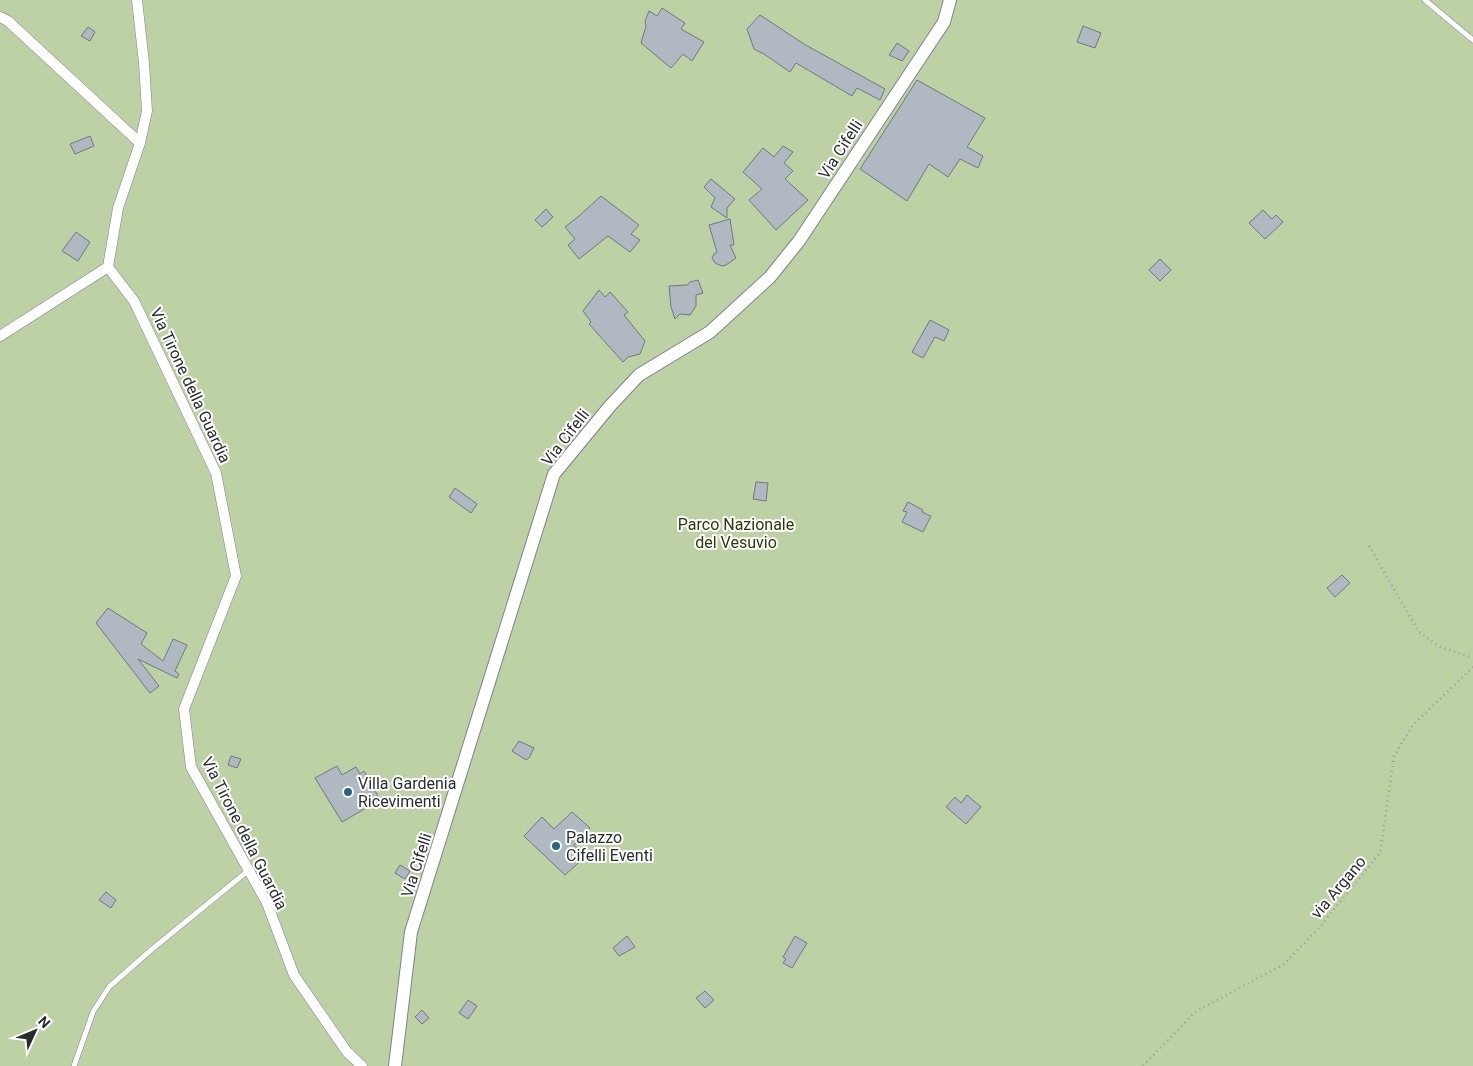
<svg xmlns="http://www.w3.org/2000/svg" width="1473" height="1066" viewBox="0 0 1473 1066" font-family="Roboto,sans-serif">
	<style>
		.green { fill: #bed1a5 }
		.building { fill: #b0b8c2; stroke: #707880 }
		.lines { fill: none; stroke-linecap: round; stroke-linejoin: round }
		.service-casing { stroke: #7b838b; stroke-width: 6 }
		.minor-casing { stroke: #7b838b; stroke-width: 11 }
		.tertiary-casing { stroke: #7b838b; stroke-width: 14 }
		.path { stroke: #969ca3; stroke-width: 2.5; stroke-dasharray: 1 4; stroke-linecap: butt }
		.service { stroke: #fff; stroke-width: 5 }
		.minor { stroke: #fff; stroke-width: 10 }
		.tertiary { stroke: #fff; stroke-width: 12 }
		.poi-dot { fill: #29667d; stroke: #fff; stroke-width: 2 }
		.labels { text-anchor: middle; stroke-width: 4; stroke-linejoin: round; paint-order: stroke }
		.street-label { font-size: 16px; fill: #292c2f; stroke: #fff }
		.park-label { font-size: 16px; fill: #293906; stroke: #fff }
		.poi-label { font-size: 16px; fill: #292c2f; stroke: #fff; text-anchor: start }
	</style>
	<rect width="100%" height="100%" fill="#e4ecf6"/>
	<path class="green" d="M0 0H1473V1066H0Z"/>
	<path class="building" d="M662 8 685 23 681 29 704 42 692 61 683 54 671 68 641 43 646 26 645 21 649 11 657 16Z
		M760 15 804 44 885 89 880 100 857 88 852 96 796 63 790 72 764 54 754 49 747 29Z
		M1083 26 1101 33 1095 48 1077 42Z
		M88 27 95 32 90 41 81 36Z
		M897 43 909 51 902 61 889 55Z
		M917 80 985 118 967 147 983 156 978 168 960 159 948 177 929 164 907 201 860 169Z
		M90 136 94 146 75 154 70 144Z
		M783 146 793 152 784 163 793 171 785 179 808 200 776 230 749 200 762 189 743 172 763 148 774 157Z
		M711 179 735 199 727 208V218L711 207 715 198 704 187Z
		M601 196 639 225 631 234 640 240 630 252 608 236 579 259 568 245 575 239 565 227 579 216Z
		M546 209 553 217 542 227 535 220Z
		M1263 210 1272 219 1276 215 1283 222 1265 239 1249 223Z
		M730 219 734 245H730L736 258 726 265 722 266 715 263 712 258 714 254 717 252 709 225Z
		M76 232 90 242 78 261 62 251Z
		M1160 259 1171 270 1160 281 1149 270Z
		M698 280 703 293 696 295V306L690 315 680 314 675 319 671 307 669 286 687 285 690 282Z
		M599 290 605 297 610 292 628 312 624 315 645 341 640 354 628 357 623 362 589 324 591 322 583 311Z
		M930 320 949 330 944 341 935 337 923 358 912 352Z
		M756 482 768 483 766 501 753 499Z
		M455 488 477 504 471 513 449 497Z
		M908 502 923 510 922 512 931 516 923 532 902 522 907 512 903 511Z
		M1342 575 1350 583 1335 597 1327 588Z
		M108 608 147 633 141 644 163 661 173 639 187 645 175 671 179 674 177 678 138 659 159 686 150 693 96 623Z
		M519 741 534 748 529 758 526 760 512 751Z
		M231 756 241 759 237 768 228 765Z
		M337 766 342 775 356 767 360 774 364 771 380 800 342 822 315 778Z
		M967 795 981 807 966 824 946 807 955 797 961 803Z
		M572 812 590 828 574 845 586 856 565 875 524 836 542 817 554 829Z
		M400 865 410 871 405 879 395 873Z
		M106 892 116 900 111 908 99 900Z
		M627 936 635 947 619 956 613 948Z
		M795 936 807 943 792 968 783 963 786 959 783 957Z
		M705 991 714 1000 705 1008 696 998Z
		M468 1000 477 1006 468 1019 459 1013Z
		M422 1010 429 1018 422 1024 415 1017Z"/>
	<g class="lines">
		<g class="service-casing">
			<path id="service" d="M1425 0 1473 40
				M74 1066 93 1012 109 987 151 950 249 870"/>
		</g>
		<g class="minor-casing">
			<path id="minor" d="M137 0 144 63 147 111 140 143 118 208 108 267 134 301 216 473 236 576 184 709 191 767 267 903 294 975 347 1052 362 1066
				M0 17 8 21 140 143
				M0 336 108 267"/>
		</g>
		<g class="tertiary-casing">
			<path id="tertiary" d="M395 1066 411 932 554 474 610 406 639 375 710 332 770 277 799 241 944 22 950 0"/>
		</g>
		<path class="path" d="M1369 546 1419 632 1438 646 1473 658
			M1143 1066 1195 1012 1284 964 1319 928 1380 853 1394 756 1413 725 1473 667"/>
		<use href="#service" class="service"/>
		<use href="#minor" class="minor"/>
		<use href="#tertiary" class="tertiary"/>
	</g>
	<g class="poi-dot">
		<circle cx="348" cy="792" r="5"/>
		<circle cx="556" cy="846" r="5"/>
	</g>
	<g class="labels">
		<g class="street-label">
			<text transform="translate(840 149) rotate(-57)" y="6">Via Cifelli</text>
			<text transform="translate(191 385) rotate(65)" y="6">Via Tirone della Guardia</text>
			<text transform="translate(565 437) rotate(-52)" y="6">Via Cifelli</text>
			<text transform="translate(245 833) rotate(63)" y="6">Via Tirone della Guardia</text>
			<text transform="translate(416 865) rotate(-72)" y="6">Via Cifelli</text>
			<text transform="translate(1338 887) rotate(-50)" y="6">via Argano</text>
		</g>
		<g class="park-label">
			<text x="736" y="530">Parco Nazionale<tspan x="736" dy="18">del Vesuvio</tspan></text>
		</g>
		<g class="poi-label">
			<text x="358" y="789">Villa Gardenia<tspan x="358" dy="18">Ricevimenti</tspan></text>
			<text x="566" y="843">Palazzo<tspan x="566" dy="18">Cifelli Eventi</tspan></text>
		</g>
	</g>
	<g transform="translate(35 1031) rotate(46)" stroke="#ffffff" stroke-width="4" paint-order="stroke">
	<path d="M0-4L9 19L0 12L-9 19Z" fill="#292c2f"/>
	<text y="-8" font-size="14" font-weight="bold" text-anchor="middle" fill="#292c2f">N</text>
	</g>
</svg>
